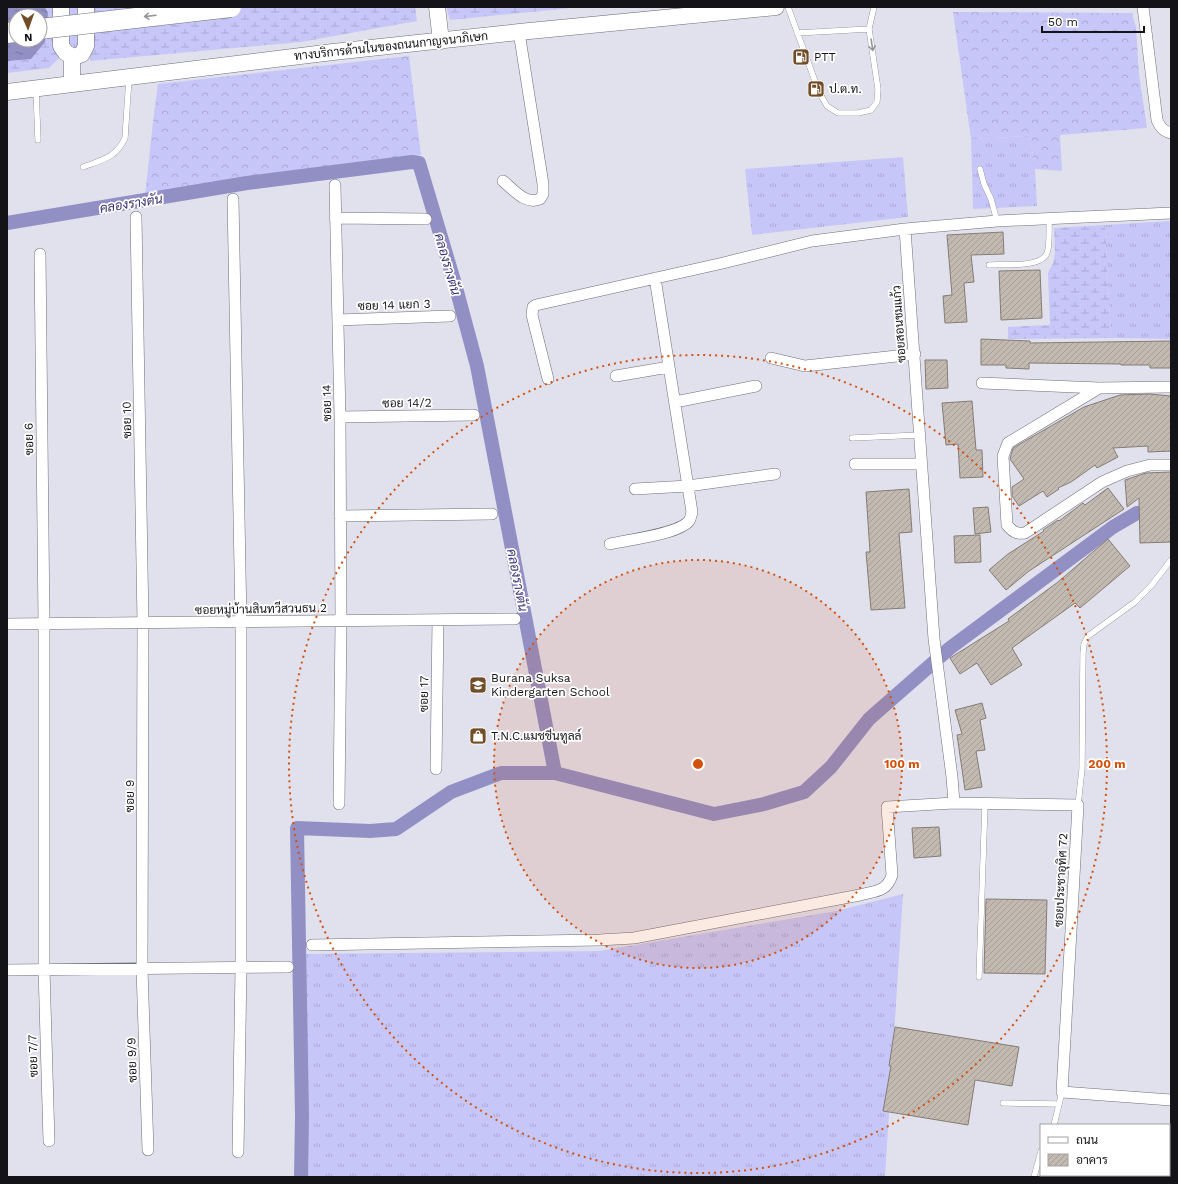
<svg xmlns="http://www.w3.org/2000/svg" width="1178" height="1184" viewBox="0 0 1178 1184" font-family="'Work Sans',Sarabun,sans-serif">
	<style>
		.grass { fill: url(#grass-tufts) }
		.forest { fill: url(#forest-crowns) }
		.wetland { fill: url(#wetland-marsh); fill-rule: evenodd }
		.water { fill: url(#water-ripples); fill-rule: evenodd }
		.lines { fill: none; stroke-linecap: round; stroke-linejoin: round }
		.canal { stroke: #928fc5; stroke-width: 14 }
		.building { fill: url(#building-hatch); stroke: #857c74 }
		.lane-casing { stroke: #6e6e79; stroke-width: 6 }
		.street-casing { stroke: #6e6e79; stroke-width: 12 }
		.secondary-casing { stroke: #6e6e79; stroke-width: 17 }
		.highway-casing { stroke: #6e6e79; stroke-width: 21 }
		.lane { stroke: #fff; stroke-width: 5.5 }
		.street { stroke: #fff; stroke-width: 11 }
		.secondary { stroke: #fff; stroke-width: 16 }
		.highway { stroke: #fff; stroke-width: 20 }
		.highway-bridge-casing { stroke: #6e6e79; stroke-width: 21; stroke-linecap: butt }
		.highway-bridge { stroke: #fff; stroke-width: 20 }
		.oneway { stroke: #959597 }
		.ring { fill: none; stroke: #d3520d; stroke-width: 2; stroke-dasharray: 2 4 }
		.labels { text-anchor: middle; stroke-width: 3.5; stroke-linejoin: round; paint-order: stroke }
		.street-label { font-size: 12px; fill: #141418; stroke: #fff }
		.poi-label { font-size: 12px; fill: #141418; stroke: #fff; text-anchor: start }
		.water-label { font-size: 13px; font-style: italic; fill: #3a3173; stroke: #fff }
		.centre { fill: #d3520d; stroke: #fff; stroke-width: 2 }
		.ring-label { font-size: 12px; text-anchor: middle; font-weight: bold; fill: #d3520d; stroke: #fff; stroke-width: 3.5; stroke-linejoin: round; paint-order: stroke }
	</style>
	<defs>
		<pattern id="grass-tufts" width="24" height="20" patternUnits="userSpaceOnUse"><rect width="24" height="20" fill="#c7c6f8"/><path d="M3 7l-1-3M5 7V3M7 7l1-3M15 17l-1-3M17 17v-4M19 17l1-3" fill="none" stroke="#aaa9d4"/></pattern>
		<pattern id="forest-crowns" width="20" height="18" patternUnits="userSpaceOnUse"><rect width="20" height="18" fill="#c7c6f8"/><path d="M2 6a3 3 0 1 1 6 0M12 15a3 3 0 1 1 6 0" fill="none" stroke="#aaa9d4"/></pattern>
		<pattern id="wetland-marsh" width="20" height="14" patternUnits="userSpaceOnUse"><rect width="20" height="14" fill="#c7c6f8"/><path d="M1 5h8M5 5V1M11 12h8M15 12V8" fill="none" stroke="#aaa9d4"/></pattern>
		<pattern id="water-ripples" width="26" height="14" patternUnits="userSpaceOnUse"><rect width="26" height="14" fill="#928fc5"/><path d="M2 4q2-2 4 0t4 0M15 11q2-2 4 0t4 0" fill="none" stroke="#76749f"/></pattern>
		<pattern id="building-hatch" width="6" height="6" patternUnits="userSpaceOnUse"><rect width="6" height="6" fill="#c2b9b0"/><path d="M-1 1l2-2M0 6l6-6M5 7l2-2" fill="none" stroke="#a69e97"/></pattern>
	</defs>
	<rect width="100%" height="100%" fill="#e1e1ed"/>
	<path class="grass" d="M65 7H82L78 49 70 50 66 44Z
		M1030 136 1035 169 1037 206 973 209 971 139Z
		M903 157 908 217 752 235 745 169Z
		M1171 221V339L1111 338 1105 225Z
		M903 894 885 1177H307L304 954 599 951 836 911Z"/>
	<path class="forest" d="M953 12 1132 13 1136 27 1139 74 1147 128 1060 135 1062 171 1035 169 1030 136 971 139Z
		M409 56 421 155 232 182 145 196 153 122 158 84Z"/>
	<path class="wetland" d="M7 7H59V58L49 68 7 73ZM16 16H40V40H16Z
		M89 7H415L417 21 301 42 90 61Z
		M446 7H581L450 20Z
		M1105 225 1111 338 1008 339V327L1050 325 1048 273 1053 263 1055 253 1054 228Z"/>
	<path class="water" d="M7 7H45L48 13 45 42 31 59 7 61ZM16 16H40V40H16Z"/>
	<g class="lines">
		<path class="canal" d="M7 223 247 183 412 162 419 163 455 284 477 366 555 773
			M301 1177 302 1116 297 828 370 831 396 829 451 792 501 773H555L714 814 764 804 804 792 831 767 869 719 950 648 1113 527 1137 513H1171"/>
	</g>
	<path class="building" d="M1003 232 1004 254 971 255 974 282 964 283 967 322 945 323 943 296 952 295 947 235Z
		M1040 270 1042 318 1001 320 999 271Z
		M981 339 1030 341V343L1171 341V368H1150V365H1121V364L1029 363V369L1006 368V365H981Z
		M925 360H947L948 388 926 389Z
		M1149 394 1171 396V451L1148 452V446L1113 448 1118 457 1097 468 1095 465 1071 482 1058 488 1059 489 1047 497 1043 491 1019 506 1012 496V487L1024 479 1010 459 1013 448 1084 407 1120 395Z
		M972 401 976 450H982L983 477 960 478 958 444 946 445 942 403Z
		M1171 472V542L1140 543 1139 498 1127 507 1125 480 1146 473Z
		M1108 488 1124 509 1029 571 1006 590 989 570 1008 554 1044 531 1043 530 1058 520 1059 521 1083 503 1085 505Z
		M909 489 912 532 899 533 905 608 871 610 866 552H870L866 492Z
		M988 507 991 532 975 534 973 508Z
		M980 535 981 562 955 563 954 536Z
		M1108 539 1130 566 1080 608 1075 603 1012 648 1022 665 991 685 977 663 960 674 950 658 1009 621 1008 619 1058 582Z
		M982 703 986 718 980 720 985 750 976 751 982 787 965 790 957 735 962 734 955 710Z
		M939 827 941 856 914 858 912 828Z
		M986 899 1047 900 1045 974 984 973Z
		M895 1027 1019 1047 1012 1086 975 1080 968 1125 883 1111 891 1066H889Z"/>
	<g class="lines">
		<g class="lane-casing">
			<path id="lane" d="M788 7 819 92 827 106 838 113H858L871 110 877 102 878 89 869 29 874 7
				M797 33 869 29
				M36 90 38 140
				M83 167C102 160 116 158 125 138L129 78
				M980 169 984 184 991 199 997 221
				M989 265C1003 264 1042 268 1047 253 1050 247 1049 226 1049 219
				M852 438 920 435
				M1078 805 1082 769 1083 653 1084 644 1088 636 1135 602 1151 586 1171 560
				M979 977 985 804
				M1003 1103 1059 1104
				M1054 1125 1062 1092
				M1034 1177 1041 1151"/>
		</g>
		<g class="street-casing">
			<path id="street" d="M1143 7 1157 120C1160 127 1163 131 1171 133
				M503 181C514 190 525 205 540 199L543 194V184L519 32
				M335 185 340 417 341 621 339 804
				M233 199 241 622V968L238 1152
				M1171 213 997 221 905 229 934 639 952 777 954 803 1078 805 1062 1092 1171 1100
				M136 217 143 623 142 969 148 1150
				M335 218 426 219
				M40 254 44 623V969L49 1141
				M338 320 450 316
				M771 358 805 366 915 354
				M616 376 669 367
				M548 379 532 315 533 307 536 305 723 263 812 241 905 229
				M982 383 1099 388
				M1171 387 1099 388 1008 443 1003 456 1007 525C1013 532 1016 534 1025 533L1102 482 1127 471 1150 465H1171
				M675 402 756 386
				M340 417 474 415
				M855 464H922
				M635 489 688 486 775 474
				M340 516 492 514
				M610 544C627 540 679 534 689 521 691 518 691 515 692 512L655 278
				M7 624 515 619
				M436 769 438 620
				M312 945 599 940 634 938 860 895C875 891 887 892 892 875L887 807 954 803
				M7 970 288 967"/>
		</g>
		<g class="secondary-casing">
			<path id="secondary" d="M61 7V46L66 53 74 57 82 54 86 46V7
				M437 7 441 41
				M72 56V84
				M7 92 333 52 519 32 776 7"/>
		</g>
		<g class="highway-casing">
			<path id="highway" d="M7 33 16 32"/>
		</g>
		<use href="#lane" class="lane"/>
		<use href="#street" class="street"/>
		<use href="#secondary" class="secondary"/>
		<use href="#highway" class="highway"/>
		<g class="highway-bridge-casing">
			<path id="highway-bridge" d="M40 29 231 7"/>
		</g>
		<use href="#highway-bridge" class="highway-bridge"/>
	</g>
	<defs><path id="oneway-shaft" d="M-6 0H5M1.5-3L5.5 0L1.5 3" fill="none" stroke-width="1.6" stroke-linecap="round" stroke-linejoin="round"/></defs>
	<g class="oneway">
		<use href="#oneway-shaft" transform="translate(150 16) rotate(173)"/>
		<use href="#oneway-shaft" transform="translate(872 45) rotate(81)"/>
	</g>
	<circle cx="698" cy="764" r="204" fill="#d3520d" fill-opacity=".12"/>
	<g class="ring">
		<circle cx="698" cy="764" r="204"/>
		<circle cx="698" cy="764" r="409"/>
	</g>
	<defs>
		<g id="fuel-square" transform="scale(0.9)"><rect x="-9" y="-9" width="18" height="18" rx="4" fill="#724e28" stroke="#fff"/><path d="M-5.5-6h7V0h2V4h1.3V-2.5L3-4.5l.8-.8L6-3V5H2.5V1h-1V6h-7ZM-4.2-4.7v3.2H.2V-4.7Z" fill="#fff"/></g>
		<g id="school-square" transform="scale(0.9)"><rect x="-9" y="-9" width="18" height="18" rx="4" fill="#724e28" stroke="#fff"/><path d="M0-5L7-2L0 1L-7-2ZM-4 1L0 2.5L4 1V4Q0 6-4 4Z" fill="#fff"/></g>
		<g id="shop-square" transform="scale(0.9)"><rect x="-9" y="-9" width="18" height="18" rx="4" fill="#724e28" stroke="#fff"/><path d="M-5-2.5h2.3a2.7 3.5 0 0 1 5.4 0H5L5.5 6h-11ZM-1.5-2.5h3a1.5 2.3 0 0 0-3 0Z" fill="#fff"/></g>
	</defs>
	<g fill-rule="evenodd">
		<use href="#fuel-square" x="801" y="57"/>
		<use href="#fuel-square" x="816" y="89"/>
		<use href="#school-square" x="478" y="685"/>
		<use href="#shop-square" x="478" y="736"/>
	</g>
	<g class="labels">
		<g class="street-label">
			<text transform="translate(391 46) rotate(-6)" y="4">ทางบริการด้านในของถนนกาญจนาภิเษก</text>
			<text transform="translate(394 305) rotate(-2)" y="4">ซอย 14 แยก 3</text>
			<text transform="translate(899 324) rotate(-94)" y="4">ซอยสอนชมแก้ว</text>
			<text transform="translate(327 403) rotate(-91)" y="4">ซอย 14</text>
			<text transform="translate(407 403) rotate(-1)" y="4">ซอย 14/2</text>
			<text transform="translate(127 420) rotate(-91)" y="4">ซอย 10</text>
			<text transform="translate(29 439) rotate(-91)" y="4">ซอย 6</text>
			<text transform="translate(261 609) rotate(-1)" y="4">ซอยหมู่บ้านสินทวีสวนธน 2</text>
			<text transform="translate(424 694) rotate(-89)" y="4">ซอย 17</text>
			<text transform="translate(130 796) rotate(-90)" y="4">ซอย 9</text>
			<text transform="translate(1061 880) rotate(-87)" y="4">ซอยประชาอุทิศ 72</text>
			<text transform="translate(33 1056) rotate(-92)" y="4">ซอย 7/7</text>
			<text transform="translate(132 1060) rotate(-92)" y="4">ซอย 9/9</text>
		</g>
		<g class="poi-label">
			<text x="814" y="61">PTT</text>
			<text x="829" y="93">ป.ต.ท.</text>
			<text x="491" y="682">Burana Suksa<tspan x="491" dy="14">Kindergarten School</tspan></text>
			<text x="491" y="740">T.N.C.แมชชีนทูลล์</text>
		</g>
		<g class="water-label">
			<text transform="translate(131 203) rotate(-9)" y="5">คลองรางตัน</text>
			<text transform="translate(448 264) rotate(74)" y="5">คลองรางตัน</text>
			<text transform="translate(518 580) rotate(79)" y="5">คลองรางตัน</text>
		</g>
	</g>
	<circle cx="698" cy="764" r="6" class="centre"/>
	<g class="ring-label">
		<text x="902" y="768">100 m</text>
		<text x="1107" y="768">200 m</text>
	</g>
	<rect width="1178" height="1184" fill="none" stroke="#141418" stroke-width="16"/>
	<rect x="1040" y="1124" width="130" height="52" fill="#ffffff" stroke="#a1a1a3"/>
	<rect x="1048" y="1137" width="20" height="6" fill="#ffffff" stroke="#a1a1a3"/>
	<text x="1076" y="1144" font-size="12" fill="#141418">ถนน</text>
	<rect x="1048" y="1154" width="20" height="12" fill="url(#building-hatch)" stroke="#a1a1a3"/>
	<text x="1076" y="1164" font-size="12" fill="#141418">อาคาร</text>
	<g transform="translate(28 28) rotate(178)"><circle r="19" fill="#ffffff" stroke="#a1a1a3"/>
	<path d="M0-3L7 15L0 10L-7 15Z" fill="#724e28"/>
	<text y="-6" font-size="11" font-weight="bold" text-anchor="middle" fill="#141418">N</text>
	</g>
	<path d="M1042 26v6h102v-6" fill="none" stroke="#141418" stroke-width="2"/>
	<text x="1048" y="26" font-size="12" fill="#141418" stroke="#ffffff" stroke-width="3" paint-order="stroke">50 m</text>
</svg>
